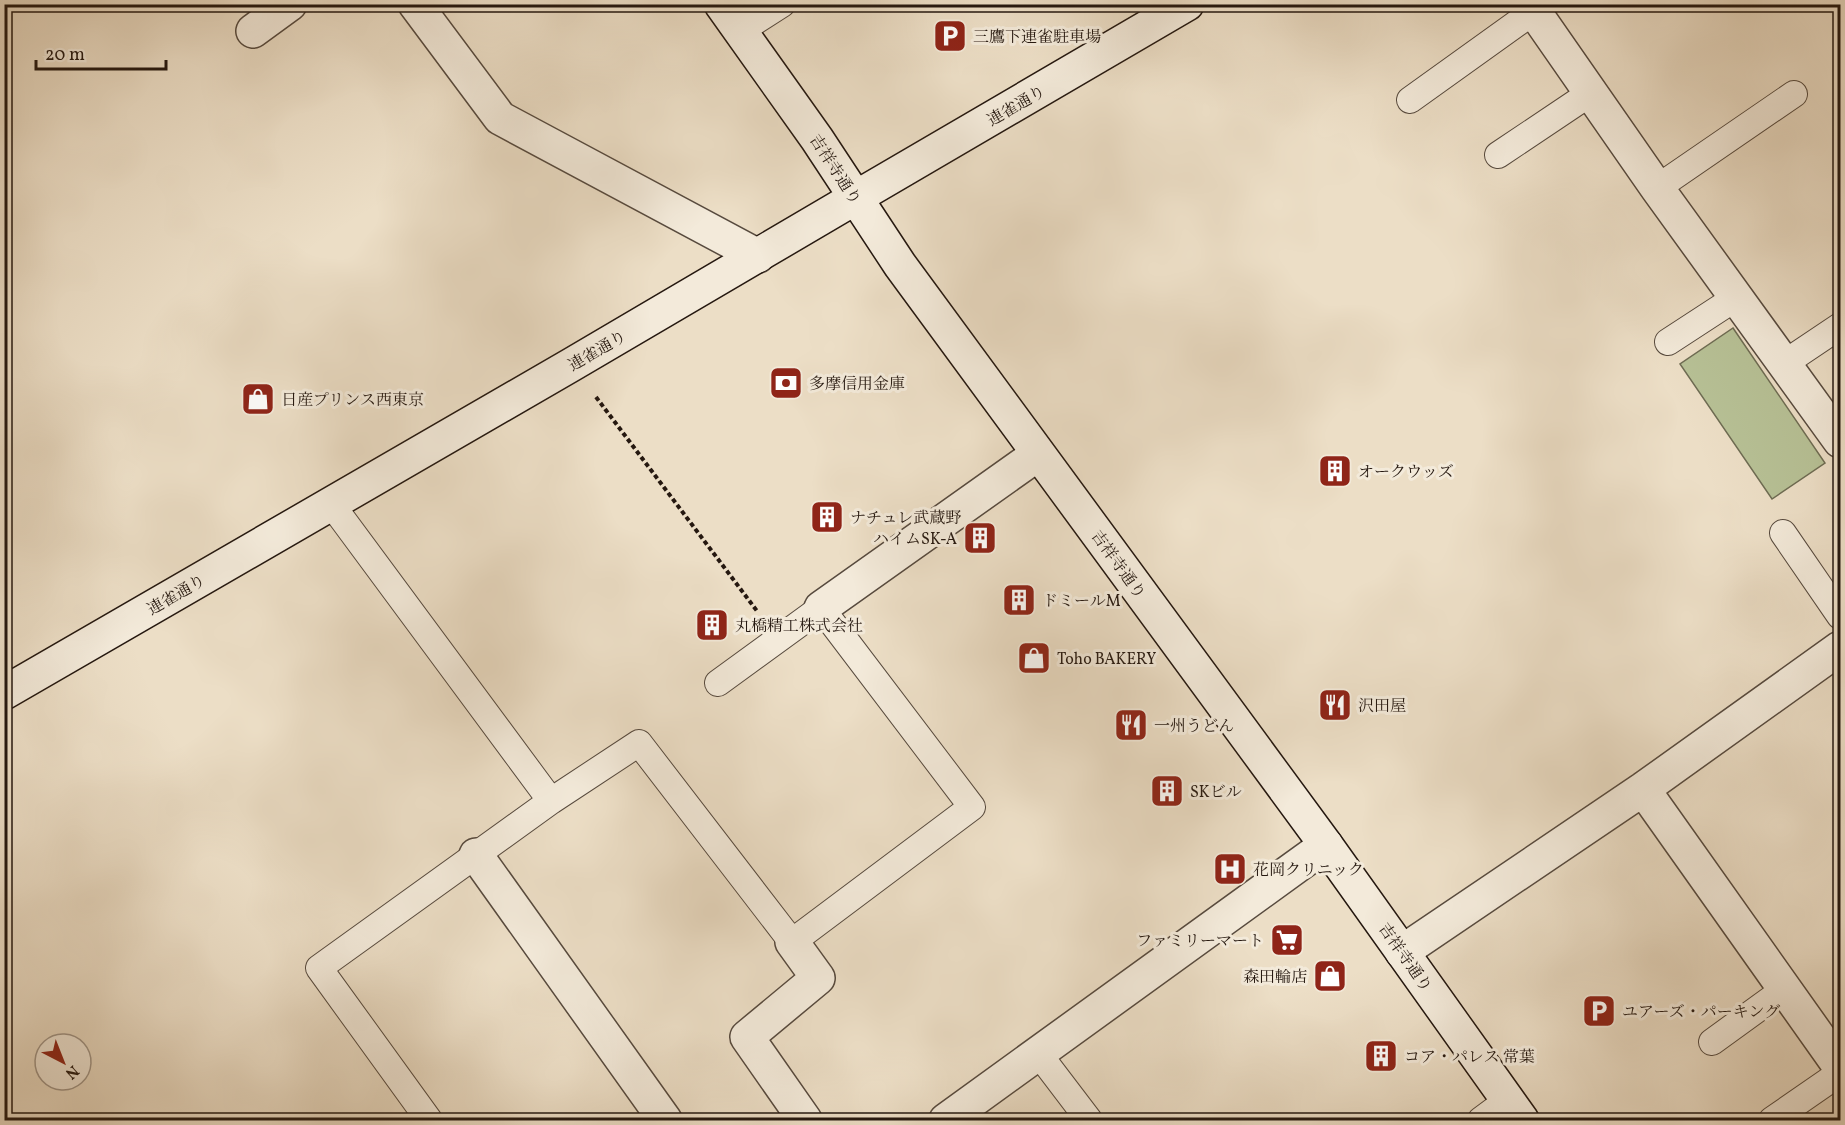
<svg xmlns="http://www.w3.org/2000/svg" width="1845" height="1125" viewBox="0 0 1845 1125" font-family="Vollkorn,'Noto Serif JP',serif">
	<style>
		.green { fill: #b7c196; stroke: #6e6c53; stroke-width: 1.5 }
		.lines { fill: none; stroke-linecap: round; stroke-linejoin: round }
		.lane-casing { stroke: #574a3e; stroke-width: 28 }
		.street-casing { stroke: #574a3e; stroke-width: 36 }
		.secondary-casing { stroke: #251810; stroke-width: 36 }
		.path { stroke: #251810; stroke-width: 4; stroke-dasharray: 4.5 3; stroke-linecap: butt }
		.lane { stroke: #f3eada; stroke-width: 26 }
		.street { stroke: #f3eada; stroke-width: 33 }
		.secondary { stroke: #f3eada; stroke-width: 33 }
		.labels { text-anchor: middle; stroke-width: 6; stroke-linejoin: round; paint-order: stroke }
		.poi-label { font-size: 16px; fill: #251810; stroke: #f3eada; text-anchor: start }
		.street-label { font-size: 16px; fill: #251810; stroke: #f3eada }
	</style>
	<rect width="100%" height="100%" fill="#ecdec6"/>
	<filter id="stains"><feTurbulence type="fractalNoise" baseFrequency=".00333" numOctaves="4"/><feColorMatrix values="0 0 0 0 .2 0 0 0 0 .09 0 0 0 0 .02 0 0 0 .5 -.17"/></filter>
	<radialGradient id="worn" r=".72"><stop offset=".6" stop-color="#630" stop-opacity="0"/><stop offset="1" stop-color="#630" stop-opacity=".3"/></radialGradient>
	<path class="green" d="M1733 328 1825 463 1772 499 1680 364Z"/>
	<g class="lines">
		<g class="lane-casing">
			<path id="lane" d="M740 31 782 4
				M1410 100 1534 11
				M1498 155 1592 92
				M1657 188 1794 94
				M1668 342 1737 297
				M1785 363 1840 326
				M332 505 551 801
				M1783 533 1840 616
				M1712 1042 1785 989
				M1038 1053 1089 1120
				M429 1120 319 968 551 801 639 743 792 942 972 807 821 608 718 683
				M1481 1120 1508 1100
				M1772 1120 1840 1073"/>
		</g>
		<g class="street-casing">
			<path id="street" d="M415 4 500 118 758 256
				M1529 4 1657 188 1840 441
				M253 31 290 4
				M821 608 1038 454
				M1643 789 1840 1067
				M476 855 665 1120
				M792 942 818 978 747 1037 805 1120
				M1402 952 1643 789 1840 648
				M946 1120 1326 845"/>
		</g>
		<g class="secondary-casing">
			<path id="secondary" d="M721 4 817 139 900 265 1326 845 1522 1120
				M4 693 571 365 855 198 1187 4"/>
		</g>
		<path class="path" d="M596 397 757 611"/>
		<use href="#lane" class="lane"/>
		<use href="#street" class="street"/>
		<use href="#secondary" class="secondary"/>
	</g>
	<defs>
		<g id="parking-square" transform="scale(1.725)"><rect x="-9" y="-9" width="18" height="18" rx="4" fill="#8f2418" stroke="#f3eada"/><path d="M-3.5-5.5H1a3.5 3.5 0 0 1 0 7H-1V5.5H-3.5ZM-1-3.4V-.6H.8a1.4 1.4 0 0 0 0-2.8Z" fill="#fff"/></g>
		<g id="bank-square" transform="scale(1.725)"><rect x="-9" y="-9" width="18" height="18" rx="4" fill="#8f2418" stroke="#f3eada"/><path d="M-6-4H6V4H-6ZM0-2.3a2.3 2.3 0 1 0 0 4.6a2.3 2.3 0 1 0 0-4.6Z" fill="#fff"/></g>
		<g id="shop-square" transform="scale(1.725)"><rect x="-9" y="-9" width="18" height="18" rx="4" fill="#8f2418" stroke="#f3eada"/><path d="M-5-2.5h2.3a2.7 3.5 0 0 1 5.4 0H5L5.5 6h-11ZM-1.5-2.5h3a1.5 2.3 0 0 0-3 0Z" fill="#fff"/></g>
		<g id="building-square" transform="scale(1.725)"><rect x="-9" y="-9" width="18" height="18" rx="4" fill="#8f2418" stroke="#f3eada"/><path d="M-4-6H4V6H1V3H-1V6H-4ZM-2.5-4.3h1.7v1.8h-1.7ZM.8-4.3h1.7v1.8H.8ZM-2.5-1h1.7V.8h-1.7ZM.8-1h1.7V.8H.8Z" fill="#fff"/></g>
		<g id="restaurant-square" transform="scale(1.725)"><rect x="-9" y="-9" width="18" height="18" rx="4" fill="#8f2418" stroke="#f3eada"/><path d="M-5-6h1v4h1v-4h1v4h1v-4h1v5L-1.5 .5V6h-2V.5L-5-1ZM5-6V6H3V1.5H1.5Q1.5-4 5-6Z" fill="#fff"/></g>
		<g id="hospital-square" transform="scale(1.725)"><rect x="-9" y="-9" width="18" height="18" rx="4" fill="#8f2418" stroke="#f3eada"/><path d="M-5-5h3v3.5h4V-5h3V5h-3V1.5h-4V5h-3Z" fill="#fff"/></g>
		<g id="supermarket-square" transform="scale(1.725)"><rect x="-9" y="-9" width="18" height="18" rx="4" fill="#8f2418" stroke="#f3eada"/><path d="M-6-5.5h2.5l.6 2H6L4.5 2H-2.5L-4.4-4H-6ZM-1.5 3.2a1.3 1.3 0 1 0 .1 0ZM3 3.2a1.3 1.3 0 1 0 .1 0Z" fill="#fff"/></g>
	</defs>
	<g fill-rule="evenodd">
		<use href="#parking-square" x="950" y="36"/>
		<use href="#bank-square" x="786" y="383"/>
		<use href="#shop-square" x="258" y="399"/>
		<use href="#building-square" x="1335" y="471"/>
		<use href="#building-square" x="827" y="517"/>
		<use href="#building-square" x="980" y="538"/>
		<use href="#building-square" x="1019" y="600"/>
		<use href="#building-square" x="712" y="625"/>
		<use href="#shop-square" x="1034" y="658"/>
		<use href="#restaurant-square" x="1335" y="705"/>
		<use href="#restaurant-square" x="1131" y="725"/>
		<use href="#building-square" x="1167" y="791"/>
		<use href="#hospital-square" x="1230" y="869"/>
		<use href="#supermarket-square" x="1287" y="940"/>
		<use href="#shop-square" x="1330" y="976"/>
		<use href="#parking-square" x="1599" y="1011"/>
		<use href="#building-square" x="1381" y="1056"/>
	</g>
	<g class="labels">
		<g class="poi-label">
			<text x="973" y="42">三鷹下連雀駐車場</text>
			<text x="809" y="389">多摩信用金庫</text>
			<text x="281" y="405">日産プリンス西東京</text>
			<text x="1358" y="477">オークウッズ</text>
			<text x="850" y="523">ナチュレ武蔵野</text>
			<text x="957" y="544" text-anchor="end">ハイムSK-A</text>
			<text x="1042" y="606">ドミールM</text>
			<text x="735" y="631">丸橋精工株式会社</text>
			<text x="1057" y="664">Toho BAKERY</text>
			<text x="1358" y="711">沢田屋</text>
			<text x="1154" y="731">一州うどん</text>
			<text x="1190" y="797">SKビル</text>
			<text x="1253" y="875">花岡クリニック</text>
			<text x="1264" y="946" text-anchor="end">ファミリーマート</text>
			<text x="1307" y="982" text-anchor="end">森田輪店</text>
			<text x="1622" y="1017">ユアーズ・パーキング</text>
			<text x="1404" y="1062">コア・パレス 常葉</text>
		</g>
		<g class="street-label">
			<text transform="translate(1016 105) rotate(-30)" y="6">連雀通り</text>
			<text transform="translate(836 169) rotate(57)" y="6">吉祥寺通り</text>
			<text transform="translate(597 350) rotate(-30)" y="6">連雀通り</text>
			<text transform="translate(1119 564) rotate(54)" y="6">吉祥寺通り</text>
			<text transform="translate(176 594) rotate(-30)" y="6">連雀通り</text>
			<text transform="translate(1406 957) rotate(55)" y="6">吉祥寺通り</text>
		</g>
	</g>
	<rect width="1845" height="1125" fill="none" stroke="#ecdec6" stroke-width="24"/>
	<rect x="6" y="6" width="1833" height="1113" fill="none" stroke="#251810" stroke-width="3"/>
	<rect x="12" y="12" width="1821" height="1101" fill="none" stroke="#251810" stroke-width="1.5"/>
	<g transform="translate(63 1062) rotate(138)"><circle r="28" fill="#f3eada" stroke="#a19689" stroke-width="1.5"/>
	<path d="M0-4.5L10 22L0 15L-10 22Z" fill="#8f2418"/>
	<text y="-9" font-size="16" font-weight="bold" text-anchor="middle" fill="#251810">N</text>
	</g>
	<path d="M36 60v9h130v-9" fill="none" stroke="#251810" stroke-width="3"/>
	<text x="45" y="60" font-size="18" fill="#251810" stroke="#f3eada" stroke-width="4.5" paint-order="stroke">20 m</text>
	<rect width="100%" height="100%" filter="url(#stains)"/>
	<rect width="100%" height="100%" fill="url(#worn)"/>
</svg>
